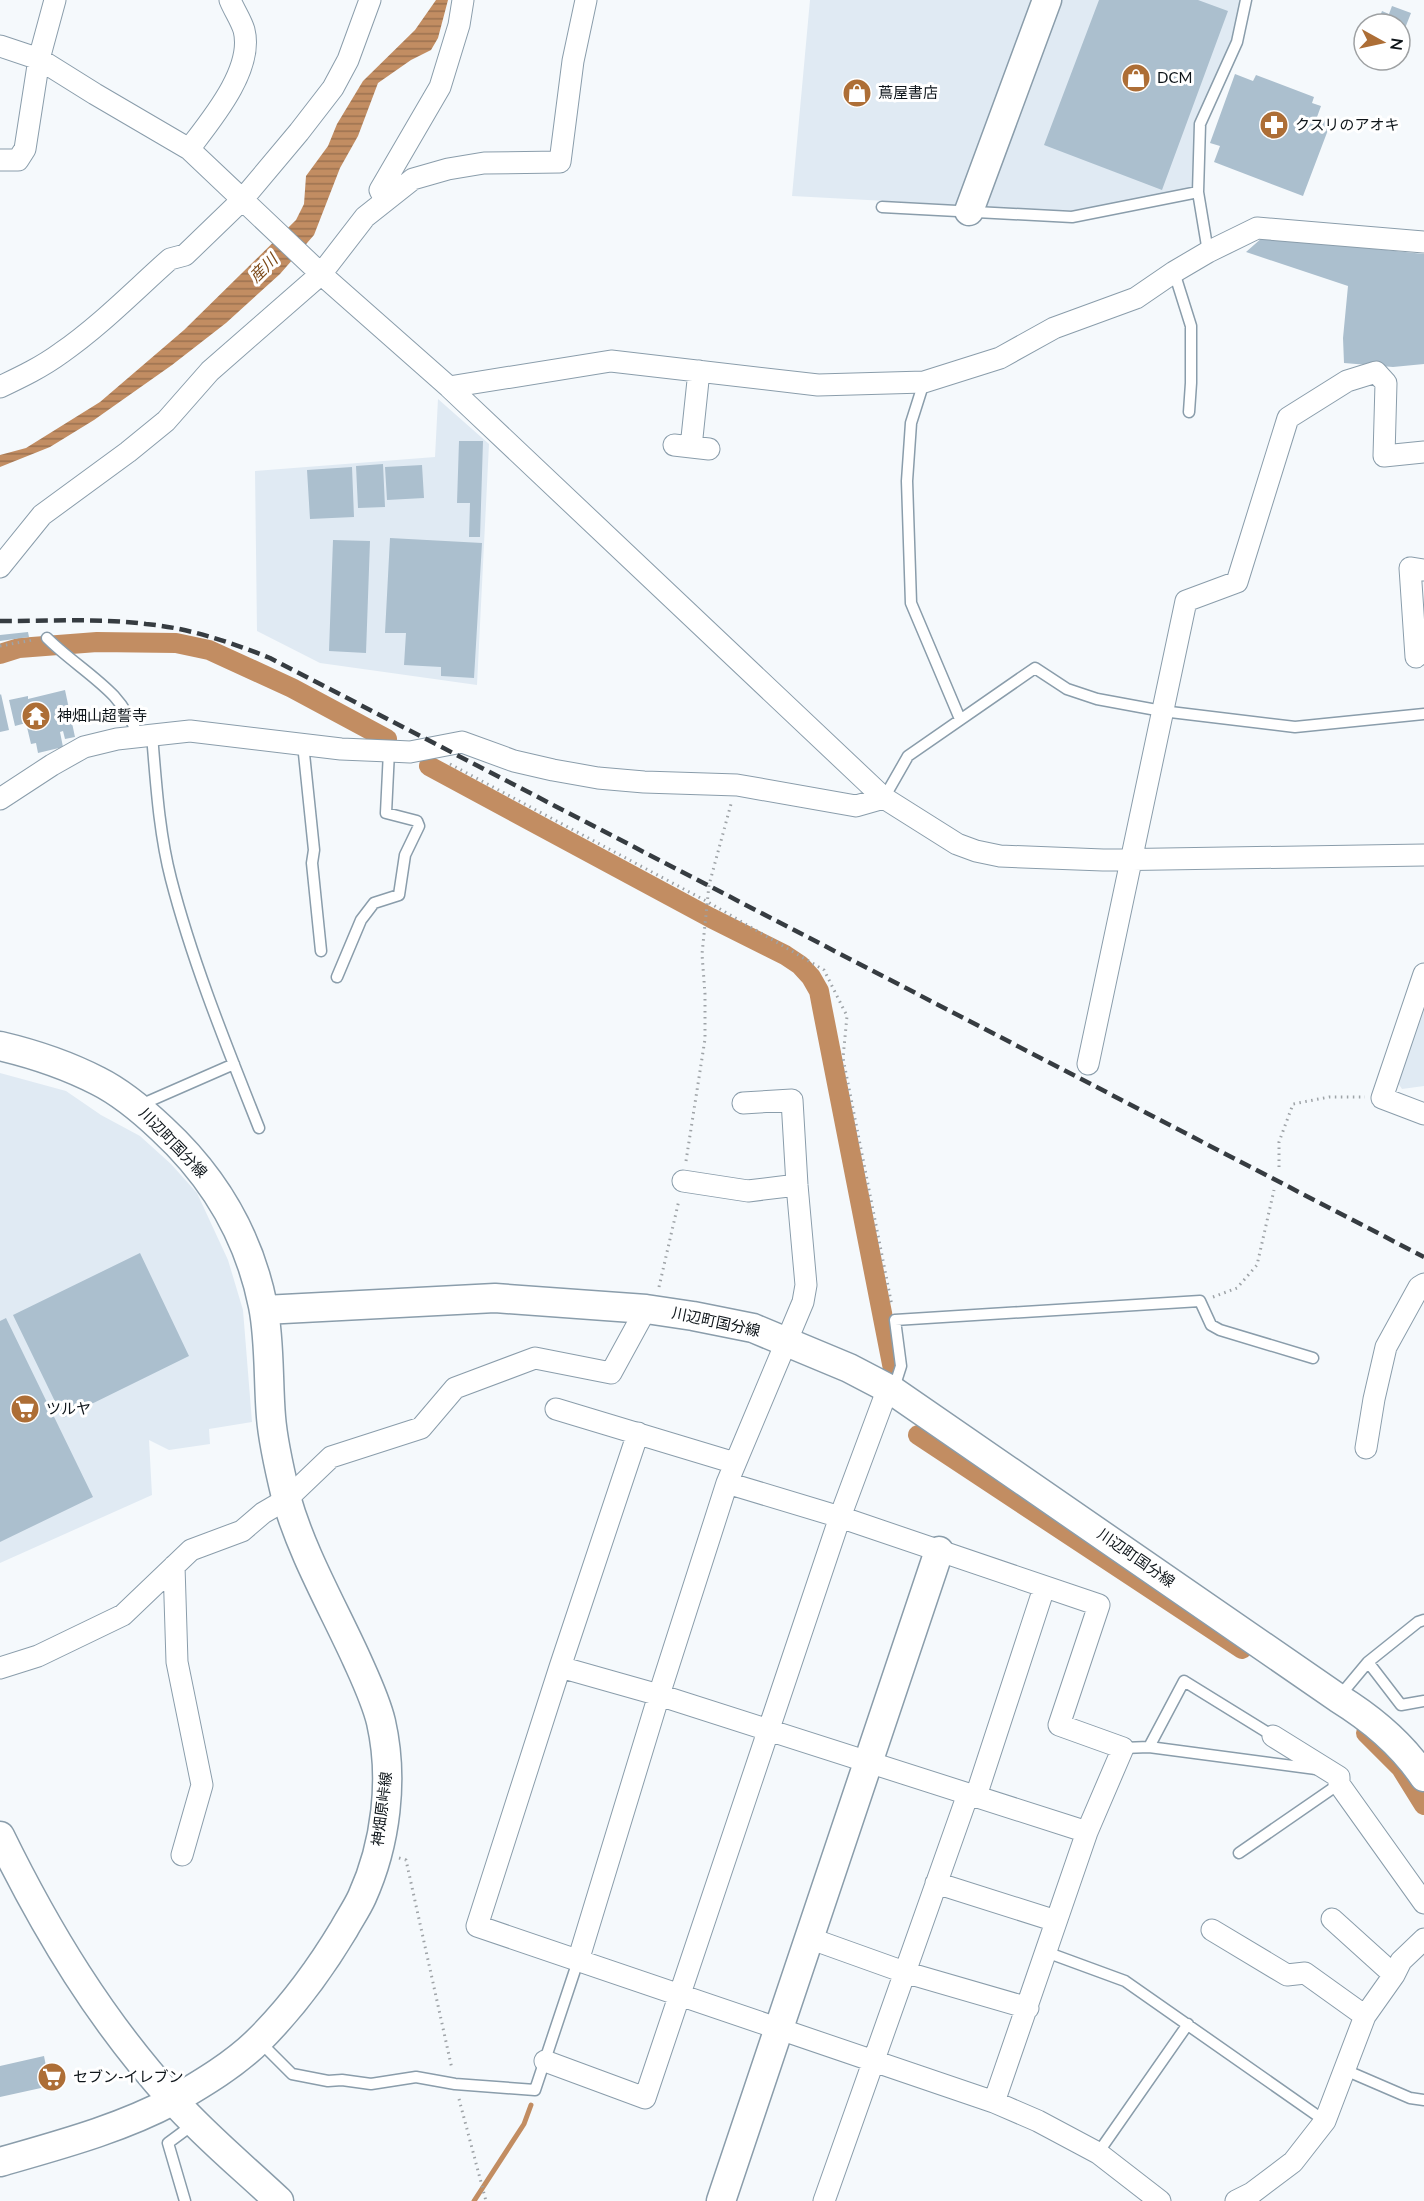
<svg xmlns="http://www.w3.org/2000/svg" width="1424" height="2201" viewBox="0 0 1424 2201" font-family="Lato,'Noto Sans JP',sans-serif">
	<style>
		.built { fill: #e0eaf3 }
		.water { fill: url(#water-rules) }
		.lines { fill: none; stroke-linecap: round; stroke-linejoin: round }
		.stream { stroke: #c28d62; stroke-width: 5 }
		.canal { stroke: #c28d62; stroke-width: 20 }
		.building { fill: #abbfce }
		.lane-casing { stroke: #8a9dab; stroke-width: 13 }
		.street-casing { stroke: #8a9dab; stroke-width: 23 }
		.secondary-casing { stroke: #8a9dab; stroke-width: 31 }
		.path { stroke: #9ea3a7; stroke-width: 3; stroke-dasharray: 1.5 4.5; stroke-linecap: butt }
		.lane { stroke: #fff; stroke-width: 10 }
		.street { stroke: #fff; stroke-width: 21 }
		.secondary { stroke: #fff; stroke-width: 28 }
		.rail { stroke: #363c41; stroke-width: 4.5; stroke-dasharray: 12 6; stroke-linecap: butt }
		.labels { text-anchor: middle; stroke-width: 6; stroke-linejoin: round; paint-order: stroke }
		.poi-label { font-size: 15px; fill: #0d1419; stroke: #fff; text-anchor: start }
		.street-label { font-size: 15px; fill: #0d1419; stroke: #fff }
		.water-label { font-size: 16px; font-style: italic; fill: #7c4816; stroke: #fff }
	</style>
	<defs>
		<pattern id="water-rules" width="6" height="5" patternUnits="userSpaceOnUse" patternTransform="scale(1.5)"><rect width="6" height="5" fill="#c28d62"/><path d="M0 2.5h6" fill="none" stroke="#9c7250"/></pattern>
	</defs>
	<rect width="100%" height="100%" fill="#f5f9fc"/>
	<path class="built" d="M810 0H1037L962 205 792 196Z
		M1057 0H1240L1232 40 1198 117 1194 187 1072 213 979 206Z
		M438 399 489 444 477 685 320 663 257 631 255 471 435 457Z
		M1424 998V1086L1402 1089 1396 1080Z
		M0 1073 66 1091 101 1115 140 1136 171 1164 197 1193 228 1260 243 1310 252 1422 209 1429 210 1444 169 1450 149 1440 152 1495 0 1563Z"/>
	<path class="water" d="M436 0H448L438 38 431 50 411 60 378 83 358 136 340 168 314 235 280 274 226 323 172 365 94 420 50 447 0 467V455L26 448 100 402 184 330 296 220 304 204 306 176 328 146 337 124 363 81 415 30Z"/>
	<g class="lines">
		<path class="stream" d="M474 2201 524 2124 531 2105"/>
		<path class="canal" d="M0 654 19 648 97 642 176 643 209 650 292 688 387 739
			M429 766 711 918 785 955 800 965 811 977 819 991 822 1007 893 1369
			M918 1435 1242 1649
			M1366 1733 1401 1768 1424 1805"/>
	</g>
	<path class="building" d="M1099 0H1198L1228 11 1162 190 1044 145Z
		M1392 6 1411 13 1400 41V24H1377L1382 11 1389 14Z
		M1235 74 1253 81 1256 75 1314 97 1312 103 1321 106 1317 117 1331 122 1303 196 1214 162 1220 146 1210 143Z
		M1263 237 1424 254V364L1393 367 1344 363 1343 338 1348 286 1246 252Z
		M459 441H483L480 537H469L470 503H457Z
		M383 464 385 507 358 508 356 466Z
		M422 465 424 498 387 500 385 467Z
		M352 467 354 517 310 519 307 470Z
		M390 538 482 543 474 678 441 676V667L404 665 406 633H385Z
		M333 540 370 541 366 653 329 651Z
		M28 632 29 637 0 641V635Z
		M65 690 75 737 65 739 63 731 60 732 63 747 38 753 36 743 31 744 26 723 15 726 9 700 28 696V699Z
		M1 694 9 730 0 732V695Z
		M140 1253 189 1356 63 1418 13 1315Z
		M6 1318 93 1497 0 1542V1321Z
		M44 2056 50 2086 0 2097V2066Z"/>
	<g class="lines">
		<g class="lane-casing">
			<path id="lane" d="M882 207 1072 217 1198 192
				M1208 252 1198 192 1200 124 1237 42 1246 0
				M1174 272 1191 326V383L1189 412
				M924 382 911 423 907 481 911 603 960 719
				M47 638C68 659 94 675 114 696 125 708 132 722 139 736
				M152 735C156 782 159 833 171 879 193 964 227 1047 259 1128
				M303 744 314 850 312 863 321 951
				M884 798 908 756 1035 668 1067 689 1097 699 1162 711 1295 727 1424 714
				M337 977 361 920 374 903 399 895 405 855 419 826 417 821 386 813 389 751
				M138 1106 234 1064
				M893 1391 901 1366 895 1320 1200 1301 1211 1325 1220 1330 1313 1358
				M1368 1662 1401 1705 1424 1701
				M1338 1698 1368 1662 1418 1622 1424 1620
				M1149 1747 1316 1769
				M1123 1748 1149 1747 1184 1681 1273 1736
				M1239 1853 1339 1784
				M1046 1952 1125 1981 1325 2121
				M257 2043 268 2050 292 2074 328 2081 342 2080 371 2084 416 2077 455 2084 535 2090 578 1961
				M1345 2070 1410 2098 1424 2100
				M1098 2153 1188 2024
				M185 2201 168 2143 195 2123"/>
		</g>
		<g class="street-casing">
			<path id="street" d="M0 46 39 59 95 94 189 149 321 274 449 387 884 798 957 844 976 851 1000 856 1103 860 1424 855
				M189 149C212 119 254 69 244 30 241 20 234 10 230 0
				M0 160H18L25 149 39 59 55 0
				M385 200 380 190 440 87 459 25 463 0
				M0 387C21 377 42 367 61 353 100 326 134 291 170 259L185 255 242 200 299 132 333 88 348 60 370 0
				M449 387 611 361 818 385 924 382 1000 358 1054 328 1136 298 1174 272 1208 252 1257 228 1424 242
				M674 445 709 449
				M691 447 699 371
				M0 567 42 515 128 452 166 421 210 371 321 274 365 217 413 179 448 169 484 163 560 162 573 61 586 0
				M1416 657 1410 568 1424 570
				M0 799 52 765 84 747 117 739 190 731 341 749 389 751 410 752 462 742 514 761 553 770 598 778 644 782 737 785 856 806 884 798
				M1424 974 1382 1098 1424 1114
				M1088 1064 1186 601 1237 582 1288 418 1347 381 1376 372 1386 383 1384 456 1424 452
				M683 1181 748 1191 797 1185
				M556 1409 735 1463
				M638 1433 560 1667 477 1926 994 2102 1038 2121 1098 2153 1160 2201
				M1366 1448 1374 1399 1386 1347 1419 1287 1424 1284
				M727 1483 840 1517 1099 1605 1059 1725 1123 1748 1087 1832 994 2102
				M174 1566 177 1662 202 1785 182 1855
				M560 1667 659 1695 1087 1832
				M0 1668 38 1656 123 1615 191 1550 242 1531 263 1513 287 1499 331 1457 421 1428 455 1388 535 1358 611 1373 646 1309
				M1273 1736 1339 1777V1784L1424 1903
				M976 1796 1044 1588
				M936 1883 1056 1921
				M1332 1919 1394 1975
				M1212 1930 1287 1975 1305 1973 1365 2016
				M809 1938 904 1972 1028 2008
				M578 1961 659 1695 727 1483 803 1302 806 1285 797 1185 792 1100 743 1103
				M545 2061 645 2098 840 1517 888 1388
				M824 2201 968 1794
				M1236 2201 1252 2193 1293 2162 1325 2121 1365 2016 1394 1975 1401 1961 1424 1939"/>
		</g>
		<g class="secondary-casing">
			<path id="secondary" d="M969 211 1047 0
				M0 1046C34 1054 67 1065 98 1081 122 1093 143 1111 162 1129 215 1178 249 1236 263 1306 270 1340 268 1382 271 1417 273 1443 280 1472 286 1497 302 1554 333 1607 357 1660 366 1680 376 1701 381 1722 394 1779 386 1844 362 1897 357 1908 350 1918 344 1929 320 1969 292 2007 259 2040 235 2064 203 2083 174 2100 120 2129 59 2145 0 2162
				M264 1310 495 1298 646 1309 693 1316 753 1328 849 1368 893 1391 1338 1698C1372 1719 1402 1744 1424 1777
				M0 1836C47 1932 101 2021 173 2100 205 2136 244 2168 279 2201
				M721 2201 939 1551"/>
		</g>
		<path class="path" d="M0 646 33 640
			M450 764 708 902 824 970 847 1016 843 1058 892 1306
			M686 1161 705 1039V994L702 954 709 885 731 804
			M1279 1167V1142L1293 1104 1329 1097H1365
			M659 1287 679 1200
			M1213 1297 1237 1288 1257 1265 1274 1190
			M399 1858 406 1860 452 2069
			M459 2099 486 2201"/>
		<use href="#lane" class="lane"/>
		<use href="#street" class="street"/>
		<use href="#secondary" class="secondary"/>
		<path class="rail" d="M0 621C48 621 98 618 146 624 189 628 230 642 270 658L1424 1257"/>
	</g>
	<defs>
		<g id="shop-disc" transform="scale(1.5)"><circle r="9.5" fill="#ad6e36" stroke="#fff"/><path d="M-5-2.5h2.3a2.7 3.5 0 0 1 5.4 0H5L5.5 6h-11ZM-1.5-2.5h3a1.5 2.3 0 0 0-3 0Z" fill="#fff"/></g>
		<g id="pharmacy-disc" transform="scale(1.5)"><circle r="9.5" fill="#ad6e36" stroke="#fff"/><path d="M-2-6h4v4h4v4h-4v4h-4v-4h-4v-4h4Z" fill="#fff"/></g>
		<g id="temple-disc" transform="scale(1.5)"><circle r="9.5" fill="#ad6e36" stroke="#fff"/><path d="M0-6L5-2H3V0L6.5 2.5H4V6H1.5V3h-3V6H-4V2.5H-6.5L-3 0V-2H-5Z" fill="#fff"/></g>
		<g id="supermarket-disc" transform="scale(1.5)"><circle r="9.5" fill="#ad6e36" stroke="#fff"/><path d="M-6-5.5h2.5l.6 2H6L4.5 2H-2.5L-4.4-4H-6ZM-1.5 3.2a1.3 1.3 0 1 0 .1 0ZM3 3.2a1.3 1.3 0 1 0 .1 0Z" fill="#fff"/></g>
	</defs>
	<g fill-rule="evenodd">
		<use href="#shop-disc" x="1136" y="78"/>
		<use href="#shop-disc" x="857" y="93"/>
		<use href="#pharmacy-disc" x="1274" y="125"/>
		<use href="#temple-disc" x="36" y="716"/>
		<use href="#supermarket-disc" x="25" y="1409"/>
		<use href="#supermarket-disc" x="52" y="2077"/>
	</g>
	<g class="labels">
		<g class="poi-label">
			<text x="1157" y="83">DCM</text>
			<text x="878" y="98">蔦屋書店</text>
			<text x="1295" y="130">クスリのアオキ</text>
			<text x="57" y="721">神畑山超誓寺</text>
			<text x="46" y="1414">ツルヤ</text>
			<text x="73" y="2082">セブン-イレブン</text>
		</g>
		<g class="street-label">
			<text transform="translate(173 1143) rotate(46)" y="5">川辺町国分線</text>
			<text transform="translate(716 1322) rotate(12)" y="5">川辺町国分線</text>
			<text transform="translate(1136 1558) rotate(35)" y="5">川辺町国分線</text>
			<text transform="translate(382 1809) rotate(-83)" y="5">神畑原峠線</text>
		</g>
		<g class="water-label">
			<text transform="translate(263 268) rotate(-45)" y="6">産川</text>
		</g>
	</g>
	<g transform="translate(1382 42) rotate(98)"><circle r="28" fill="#ffffff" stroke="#9ea1a3" stroke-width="1.5"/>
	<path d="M0-4.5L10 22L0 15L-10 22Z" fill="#ad6e36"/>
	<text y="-9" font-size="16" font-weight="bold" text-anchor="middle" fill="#0d1419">N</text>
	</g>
</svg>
